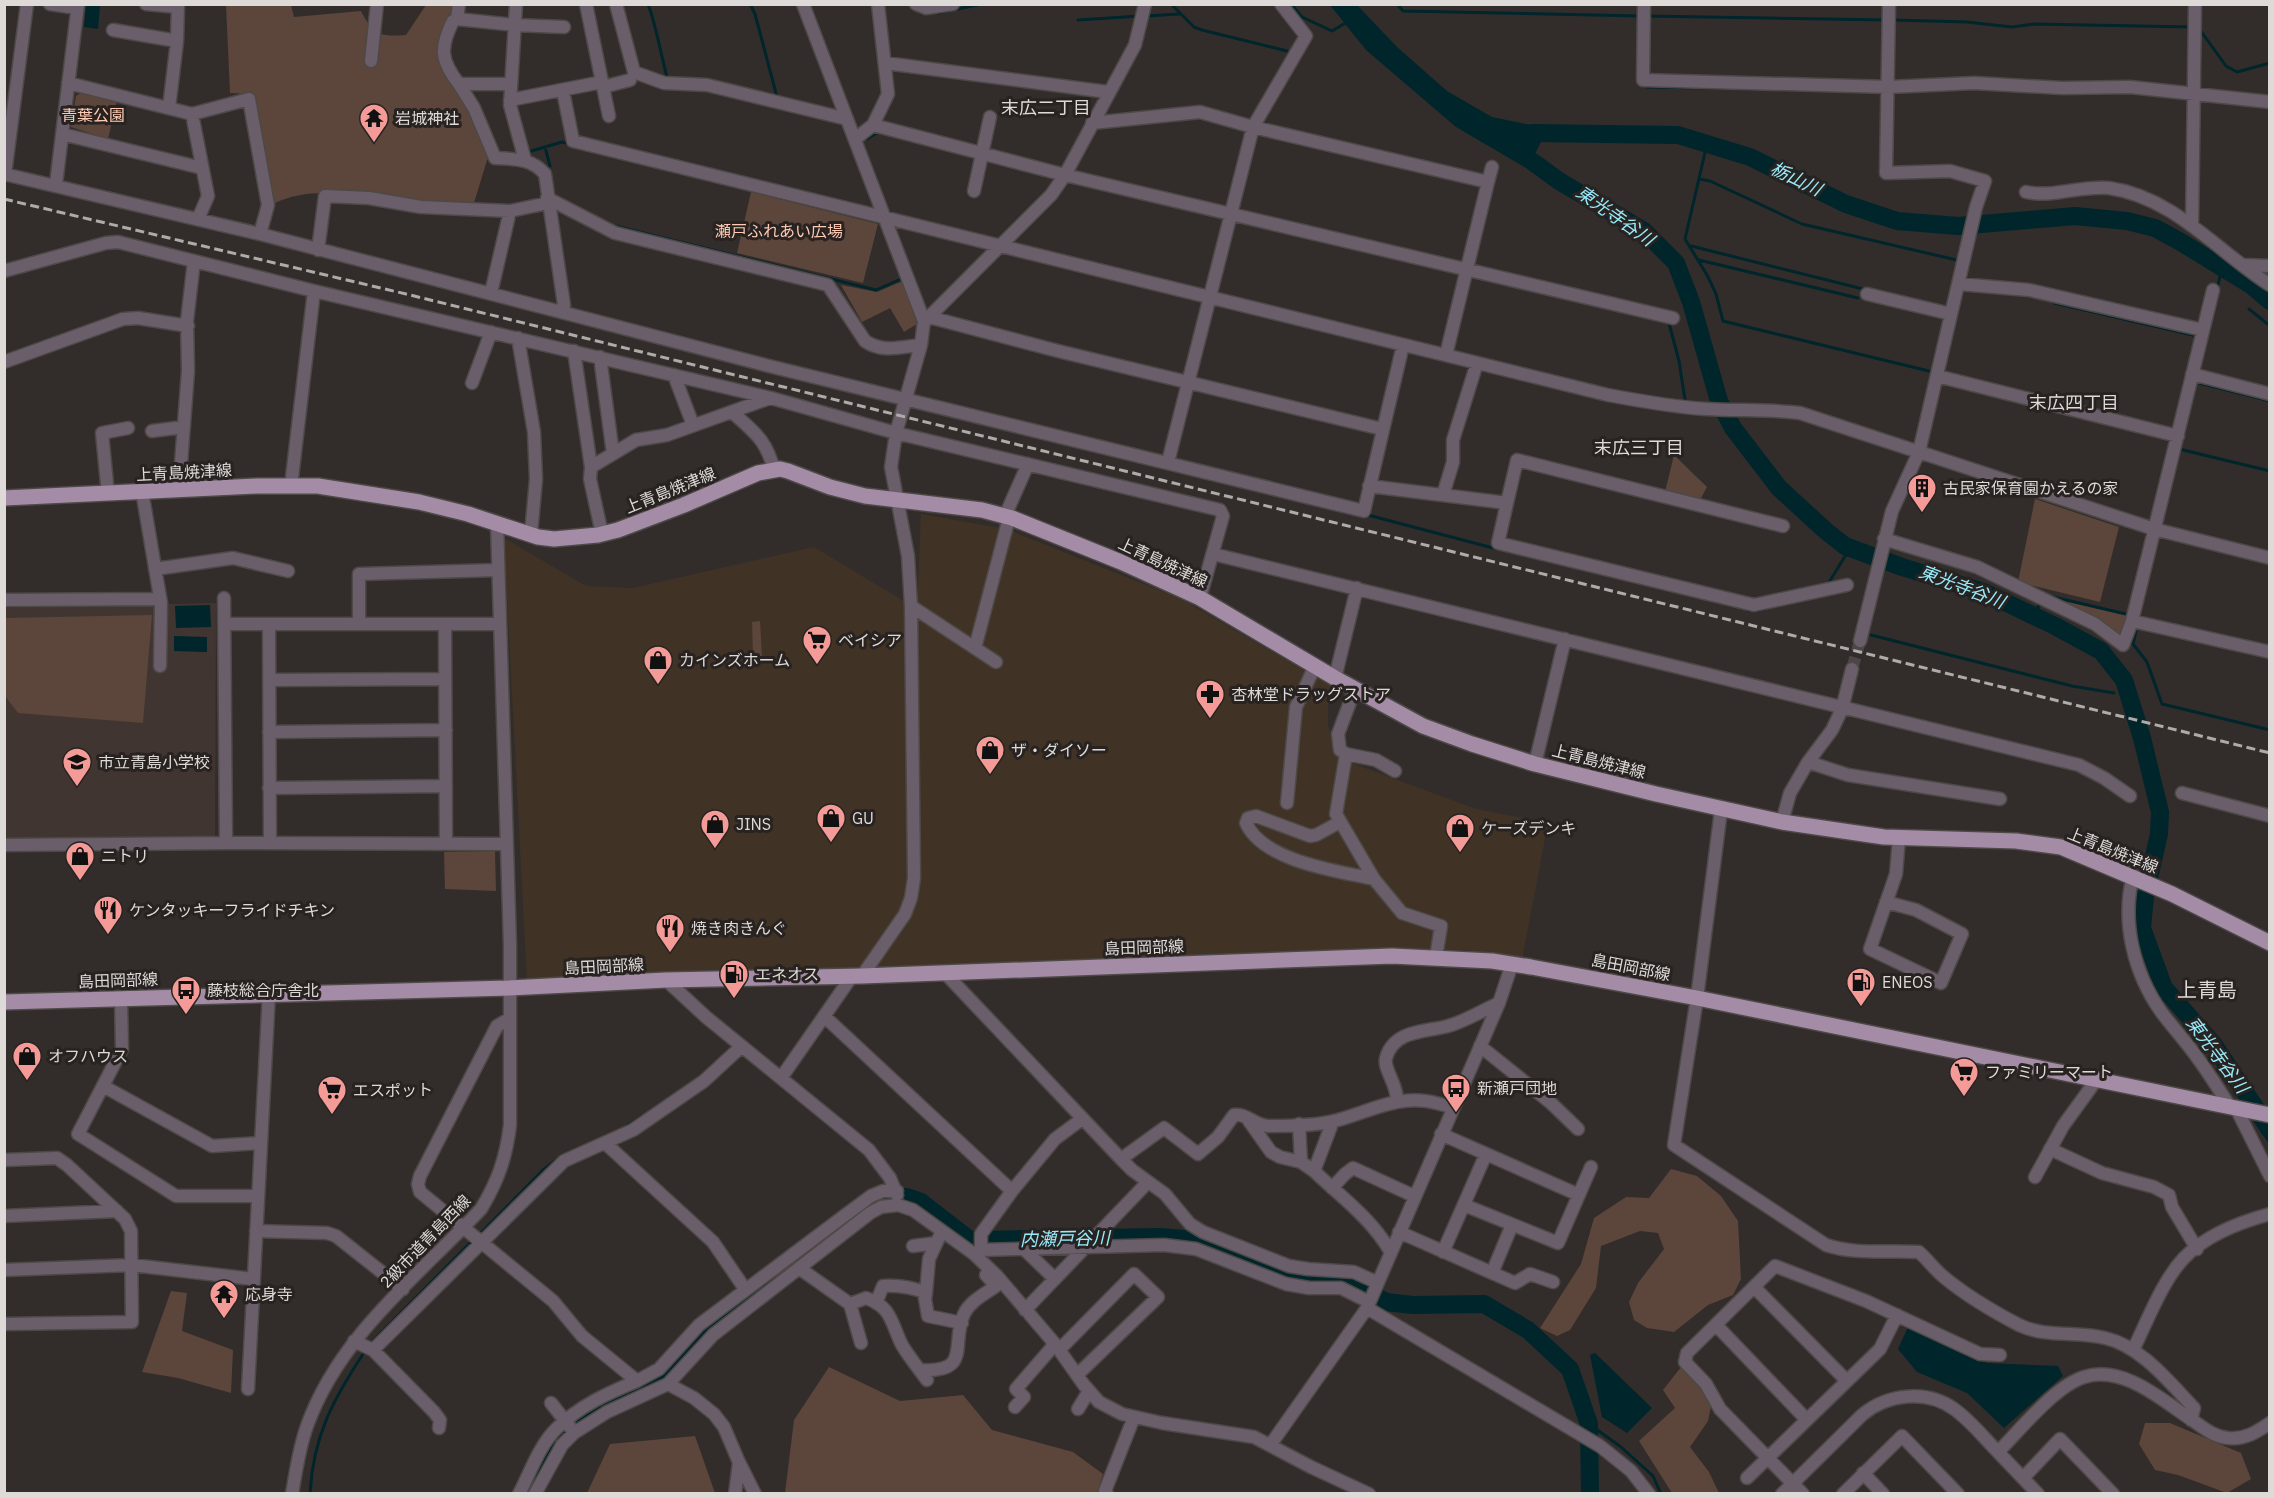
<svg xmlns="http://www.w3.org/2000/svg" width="2274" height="1498" viewBox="0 0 2274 1498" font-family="'IBM Plex Sans','Noto Sans JP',sans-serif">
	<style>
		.commercial { fill: #403325 }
		.built { fill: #403531 }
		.green { fill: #5c453a }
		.water { fill: #00252b }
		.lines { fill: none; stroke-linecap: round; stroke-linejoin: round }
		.stream { stroke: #00252b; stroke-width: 3 }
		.river { stroke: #00252b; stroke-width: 18 }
		.minor-tunnel { stroke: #4c4745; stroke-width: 12; stroke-dasharray: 12 6; stroke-linecap: butt }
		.minor-casing { stroke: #4d4947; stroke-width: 15 }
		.major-casing { stroke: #4d4947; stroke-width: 18 }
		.minor { stroke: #695e6a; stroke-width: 12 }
		.major { stroke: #a48ca6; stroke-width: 15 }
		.rail { stroke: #aeaba9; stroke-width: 3; stroke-dasharray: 9 4.5; stroke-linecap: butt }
		.labels { text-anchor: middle; stroke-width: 6; stroke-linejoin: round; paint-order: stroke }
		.park-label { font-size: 16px; fill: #fecab3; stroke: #282321 }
		.poi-label { font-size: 16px; fill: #dddad8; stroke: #282321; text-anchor: start }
		.street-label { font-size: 16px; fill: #dddad8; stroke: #282321 }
		.neighbourhood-label { font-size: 18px; fill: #dddad8; stroke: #282321 }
		.water-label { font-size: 18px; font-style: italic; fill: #97eafa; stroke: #282321 }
		.quarter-label { font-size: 20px; fill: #dddad8; stroke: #282321 }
	</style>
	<rect width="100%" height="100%" fill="#322d2b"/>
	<path class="commercial" d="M921 514 1006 529 1181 599 1333 687 1328 707V726L1338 758 1476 809 1548 823 1521 965 1468 950 1405 949 527 981 504 538 586 586 633 588 814 547 917 609Z"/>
	<path class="built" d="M216 603 215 836 5 839 4 608Z"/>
	<path class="green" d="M226 5H291L294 17 361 11C373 35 380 37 406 35L426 5H455L441 42 488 157 474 203C457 203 440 205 423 204 371 203 323 180 273 204L253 94 230 93Z
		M81 93 117 101 108 139 71 127 76 96Z
		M751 192 878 224 863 283 737 253Z
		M903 281 917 324 904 332 890 308 862 322 841 285 877 292Z
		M1674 455 1707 487 1700 500 1665 492Z
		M2035 499 2119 527 2100 602 2018 582Z
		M2051 597 2127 615 2123 637Z
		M152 615 143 723 18 713 5 696V618Z
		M760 621 762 656H753L752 622Z
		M495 851 496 891 445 889 444 852Z
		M1671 1169 1697 1176 1721 1196 1738 1221 1741 1279 1733 1295 1708 1305 1674 1332 1647 1328 1634 1320 1629 1302 1638 1283 1664 1249 1658 1233 1640 1231 1601 1246 1596 1288 1570 1330 1557 1336 1540 1328 1581 1264 1594 1218 1626 1197 1649 1198Z
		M171 1291 187 1293 182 1331 233 1350 231 1393 178 1378 142 1372Z
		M1685 1362 1711 1406 1708 1421 1690 1447 1709 1472 1719 1493H1672L1639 1441 1675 1408 1663 1390Z
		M829 1367 900 1401 963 1395 992 1430 1073 1452 1103 1474 1097 1493H785L794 1420Z
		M2145 1423H2170L2241 1453 2251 1479 2227 1493 2178 1475 2155 1470 2139 1444Z
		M695 1436 715 1493H587L610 1444Z"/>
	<path class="water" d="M86 5H100L98 29 84 27Z
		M1330 5H1357L1397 47 1447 91 1492 117 1556 130 1554 140 1541 142 1535 154 1554 171 1550 182 1456 127 1366 50Z
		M210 605 211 627 176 628 175 606Z
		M174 636 207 637V652L174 651Z
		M1908 1327 1987 1363 2058 1366 2063 1376 2004 1428 1967 1393 1917 1372 1898 1349Z
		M1595 1353 1652 1408 1627 1433 1602 1417 1590 1355Z"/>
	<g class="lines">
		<path class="stream" d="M648 4C657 28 661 56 667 77
			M750 4 755 14 777 97
			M1171 4 1194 27 1202 30 1287 51
			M1291 4 1302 17 1332 31 1347 22
			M1397 4 1403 11 1640 16
			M938 13 982 4
			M1146 16 1180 14
			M1647 16 1886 20
			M1078 20 1140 16
			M1893 20 1967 22 2012 27 2034 24 2192 27
			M2198 27 2226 66 2237 72 2270 63
			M1647 87 1760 89
			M867 139 878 132
			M1707 144 1685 239 1707 275 1716 294 1723 321 1933 372
			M545 147 550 166
			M528 152 562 142 571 144
			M1699 179 1710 181 1802 224 1961 261
			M605 221 615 226 876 290 901 279
			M1976 235 1978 224
			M1691 246 1867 290
			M1699 260 1858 298
			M2217 290 2222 267
			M2054 303 2197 336
			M2249 309 2270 326
			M1666 322 1669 323 1679 361 1685 400
			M2195 382 2270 401
			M2179 449 2270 471
			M1364 514 1497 549
			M1828 584 1850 548
			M2049 596 2130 615
			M1748 610 1754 611 1765 609
			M2032 615 2041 603
			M2137 626 2133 644 2147 662 2162 704 2270 730
			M1871 635 2072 686 2114 693
			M2255 1119 2270 1143
			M624 1128 644 1115
			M479 1235 543 1170 563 1155
			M369 1345 474 1239
			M1589 1424 1621 1447 1653 1476 1661 1494
			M310 1494C313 1435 334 1398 365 1351"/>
		<path class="river" d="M1532 133 1678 135 1750 157 1846 204 1897 221 1958 226 2075 216 2127 221 2155 228 2179 241 2251 285 2270 301
			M1533 162 1559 181 1644 231 1676 263 1691 302 1719 401 1733 428 1779 488 1826 531 1845 546 1902 567 1984 592 2055 626 2101 651 2124 680 2142 738 2160 812 2159 834 2145 896 2142 928 2164 988 2214 1045 2270 1130
			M528 1494 549 1452 563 1432 583 1415 605 1402 656 1380 666 1373 705 1331 869 1204 887 1197H907L921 1202 970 1240 1161 1237 1195 1240 1268 1270 1298 1278 1334 1279 1353 1284 1386 1302 1413 1305 1484 1304 1528 1330 1570 1369 1589 1424 1590 1494"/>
		<path class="minor-tunnel" d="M1852 669 1860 641"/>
		<g class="minor-casing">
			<path id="minor" d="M50 4 77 8
				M146 4 178 7
				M459 4 457 19 514 25 564 27
				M516 4 510 105 525 160
				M616 4 634 72 664 83 707 85 847 119
				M803 4 924 321 921 345 896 433 891 467 908 556 911 606 914 878 911 898 905 914 862 976
				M916 4 926 8 953 4
				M1644 4 1643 80 1889 87 1974 83 2062 88 2130 87 2270 102
				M457 19 453 21C440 47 440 60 459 84H511
				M113 30 177 41 169 108
				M177 41 178 4
				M371 61 377 4
				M885 63 1108 92
				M602 82 609 116
				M68 83 192 114 249 99 268 205 260 234
				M459 84 474 108 495 158C515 159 531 158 545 174L564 305 561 311
				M603 87 630 80
				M563 91 573 141 1608 395C1640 401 1673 407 1706 409 1738 411 1768 409 1800 413L2154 529 2270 558
				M510 100 602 82 586 4
				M192 114 208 196 198 219
				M1092 123 1200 112 1253 127 1488 182 1446 355
				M873 125 1065 175 1673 318
				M62 134 202 168
				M855 139 873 125 888 94 878 4
				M4 174 260 234 773 367 1364 511 1403 345
				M5 174 27 4
				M1488 182 1492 167
				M56 184 78 4
				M974 191 990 117
				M2026 192C2053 198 2081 185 2109 188 2174 197 2218 252 2270 285
				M547 198 615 233 828 285 865 341C882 353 901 347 921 345
				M2192 226 2195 4
				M318 250 325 196 369 198 421 207 510 211 548 203
				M2244 265 2270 266
				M4 271 106 243 118 242 314 291 771 398 896 433 1220 510 1223 516 1200 598
				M1959 284 2029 290 2203 330
				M491 293 510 211
				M1867 294 1951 314
				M929 317 1058 351 1382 429
				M925 321 1051 195 1065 175 1135 45 1145 4
				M518 338 534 432 536 479 531 534
				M574 351 591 467 590 479 602 534
				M600 357 613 454
				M4 362 123 319 138 318 188 326
				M2192 374 2270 394
				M674 375 693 425
				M1937 376 2178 436
				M472 383 491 332
				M732 412C754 432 766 439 774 470
				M152 431 184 427
				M1168 462 1253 127 1306 36 1281 4
				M591 467 636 440 667 435 770 398
				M291 486 314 291
				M1369 486 1507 503 1517 460 1783 526
				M179 490 188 371 187 321 194 261
				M142 491 161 603 160 666
				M108 494 102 433 128 428
				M1443 495 1453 462V440L1477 363
				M1507 503 1498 543 1754 605 1847 585
				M1005 516 1028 464
				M1884 539 1977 567 2095 624 2123 645 2132 621 2213 290
				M1213 554C1502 623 1790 697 2079 765L2104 778 2130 796
				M155 569 233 558 288 571
				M224 598 226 843
				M4 600 160 599
				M911 606 996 662
				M2132 621 2270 652
				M224 624H499
				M269 624 270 843
				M359 624V574L498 570
				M445 624 446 843
				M1860 641 1892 511 1919 452 1976 207 1985 181 1950 171 1886 173 1889 4
				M975 648 1009 518
				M1335 678 1357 588
				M270 680 445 679
				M1355 689 1338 734 1340 750 1346 754 1336 814 1374 879 1402 913 1441 926 1436 957
				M269 732 446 730
				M1346 754 1376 760 1395 771
				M1808 762 1848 775 2000 799
				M1535 764 1565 639
				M269 788 446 786
				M2182 793 2270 816
				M1287 803 1296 707 1315 666
				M1721 810 1697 998 1674 1145 1826 1245C1857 1255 1887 1250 1919 1252 1928 1260 1935 1270 1945 1278 1967 1296 1994 1312 2019 1325 2046 1338 2076 1331 2105 1338 2141 1346 2169 1382 2194 1408L2191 1420
				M1340 822 1316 835 1310 836 1256 816 1248 818 1246 823C1263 861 1336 871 1374 879
				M1782 822 1790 793 1808 762 1832 730 1842 709 1852 669
				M4 845 226 843 507 844
				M2133 876C2121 922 2134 974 2162 1013 2174 1029 2188 1044 2199 1060 2210 1075 2220 1091 2230 1107
				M1886 902 1916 910 1962 934 1941 983 1870 949 1896 874 1899 838
				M944 972 1121 1159 1132 1170 1165 1194 1190 1224 1203 1232 1289 1266 1308 1269 1354 1272 1376 1282
				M666 980 706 1017 869 1150 890 1178 897 1195
				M121 998 122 1049 78 1134 176 1196H257
				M824 1016 1012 1191
				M509 1019 497 1026 420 1176 418 1184 420 1192 553 1301 582 1336 637 1381 659 1369 699 1325 840 1219 871 1196 883 1191H897
				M1480 1046 1551 1103 1578 1129
				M781 1078 852 976
				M103 1086 212 1146 260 1143
				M1397 1102C1417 1098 1433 1101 1453 1108
				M2236 1108 2270 1176
				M1249 1121 1271 1152 1280 1157 1301 1162 1314 1171
				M1333 1121 1314 1171C1341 1197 1371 1218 1390 1251
				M1299 1124 1301 1162
				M1441 1134 1579 1195
				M605 1143 713 1242 745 1289
				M2050 1149 2102 1173 2154 1187 2169 1195 2172 1207 2197 1249
				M1121 1159 1164 1128 1198 1154 1218 1137 1234 1115C1247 1113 1255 1126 1269 1126 1289 1126 1314 1126 1334 1121 1355 1116 1375 1106 1397 1102 1398 1085 1383 1069 1386 1058 1394 1029 1427 1032 1448 1026 1466 1021 1483 1010 1499 1003
				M4 1160 57 1158 67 1165 125 1219 131 1231 132 1322 4 1324
				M2035 1177 2063 1126 2097 1079
				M1332 1188 1345 1174 1353 1168 1414 1196
				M1464 1205 1558 1243 1591 1167
				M4 1216 117 1211
				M256 1231 327 1233 336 1236 403 1289
				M1399 1232 1515 1283 1530 1274 1553 1282
				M913 1246 936 1243
				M1023 1248 1055 1279
				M981 1250V1234L1012 1191 1055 1139 1082 1119
				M1443 1252 1486 1154
				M974 1254 981 1250 1164 1245 1196 1249 1286 1284 1309 1288H1341L1369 1302
				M799 1268 850 1304 866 1298C892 1307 891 1323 902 1345 909 1357 919 1369 927 1380
				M4 1270 132 1265 253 1279
				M1492 1273 1512 1225
				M1754 1287 1847 1381
				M926 1293 925 1299 928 1316 962 1323
				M876 1303 883 1286C899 1285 912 1287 926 1293L929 1259 942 1231
				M850 1304 861 1343
				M1367 1308 1600 1446 1631 1471 1649 1494
				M1025 1310 1148 1182
				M1716 1325 1807 1420
				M354 1341 373 1350 434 1412 440 1420 439 1428
				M373 1350 564 1161 633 1130 704 1081 742 1046
				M1059 1350 1134 1274 1158 1297 1077 1375
				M2133 1350C2147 1322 2162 1281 2184 1258 2206 1235 2240 1222 2270 1214
				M920 1370C973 1373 950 1344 964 1314 970 1301 985 1294 996 1286L986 1275
				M668 1384 694 1398 714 1414 724 1427 738 1460 755 1494
				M248 1389 269 993
				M551 1403 570 1427
				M1015 1407 1024 1397 1016 1389 1055 1344
				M1078 1409 1089 1391
				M1271 1444 1367 1308 1499 1003 1512 964
				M1998 1452 2038 1494
				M1863 1473 1883 1494
				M1747 1478 1880 1349 1897 1315
				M2023 1478 2060 1439 2113 1494
				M292 1494C296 1471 299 1448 307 1426 339 1336 418 1276 481 1209 498 1181 506 1158 510 1125V945L497 523
				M519 1494C530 1473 539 1446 556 1429 579 1406 608 1393 637 1381
				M535 1494 562 1445 574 1433 607 1412 668 1384 713 1335 870 1213 881 1207 898 1205 913 1210 974 1254 997 1276 1055 1344 1084 1385 1099 1402 1122 1414 1162 1423 1254 1437 1311 1467 1369 1494
				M735 1494 739 1463
				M1107 1494 1105 1491 1134 1417
				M1782 1494 1862 1415C1887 1394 1926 1389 1954 1409 1970 1420 1984 1438 1998 1452 2020 1430 2055 1386 2084 1377 2124 1364 2164 1402 2195 1422 2205 1429 2215 1437 2228 1438 2244 1440 2257 1432 2270 1423
				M1803 1494 1720 1409 1706 1384 1685 1362 1687 1353 1775 1266 1866 1301 1980 1354 2000 1355
				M1843 1494 1902 1436 1958 1494"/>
		</g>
		<g class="major-casing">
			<path id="major" d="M4 498 257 486H318L419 502 468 514 538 537 554 539 598 535 618 530 684 505 758 473 780 469 788 471 830 487 865 496 982 510 1012 518 1121 562 1200 598 1335 678 1423 726 1472 744 1535 764 1656 794 1782 822 1884 837 2016 841 2061 847 2172 894 2270 943
				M4 1002 509 988 666 980 862 976 1392 956 1492 961 1531 967 1697 998 2270 1115"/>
		</g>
		<use href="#minor" class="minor"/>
		<use href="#major" class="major"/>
		<path class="rail" d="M4 199 406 294 2270 753"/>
	</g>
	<defs>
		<g id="temple-pin" transform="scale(1.5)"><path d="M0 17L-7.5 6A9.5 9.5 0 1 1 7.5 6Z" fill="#f59b97" stroke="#282321"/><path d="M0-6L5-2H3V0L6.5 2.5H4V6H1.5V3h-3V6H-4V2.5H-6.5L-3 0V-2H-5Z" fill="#111"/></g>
		<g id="building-pin" transform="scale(1.5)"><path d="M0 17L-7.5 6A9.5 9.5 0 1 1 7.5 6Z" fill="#f59b97" stroke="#282321"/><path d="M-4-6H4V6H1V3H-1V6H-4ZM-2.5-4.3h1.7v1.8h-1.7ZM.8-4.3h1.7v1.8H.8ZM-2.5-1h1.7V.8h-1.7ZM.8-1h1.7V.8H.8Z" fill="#111"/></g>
		<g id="supermarket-pin" transform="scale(1.5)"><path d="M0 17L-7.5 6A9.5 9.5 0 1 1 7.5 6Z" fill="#f59b97" stroke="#282321"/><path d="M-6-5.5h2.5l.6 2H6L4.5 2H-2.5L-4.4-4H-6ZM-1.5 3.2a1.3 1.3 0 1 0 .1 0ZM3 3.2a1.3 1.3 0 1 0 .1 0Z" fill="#111"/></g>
		<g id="shop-pin" transform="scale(1.5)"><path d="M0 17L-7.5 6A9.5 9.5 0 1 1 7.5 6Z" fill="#f59b97" stroke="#282321"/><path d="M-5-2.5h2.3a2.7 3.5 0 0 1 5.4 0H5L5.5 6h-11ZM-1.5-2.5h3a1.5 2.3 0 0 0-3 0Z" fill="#111"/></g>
		<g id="pharmacy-pin" transform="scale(1.5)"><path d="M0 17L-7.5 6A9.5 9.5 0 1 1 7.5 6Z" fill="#f59b97" stroke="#282321"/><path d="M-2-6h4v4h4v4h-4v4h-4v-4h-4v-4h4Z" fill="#111"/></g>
		<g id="school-pin" transform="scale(1.5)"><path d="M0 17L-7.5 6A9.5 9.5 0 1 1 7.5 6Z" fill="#f59b97" stroke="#282321"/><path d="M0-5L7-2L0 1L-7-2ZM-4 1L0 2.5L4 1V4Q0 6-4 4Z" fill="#111"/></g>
		<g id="restaurant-pin" transform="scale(1.5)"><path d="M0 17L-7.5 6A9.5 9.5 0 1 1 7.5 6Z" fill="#f59b97" stroke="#282321"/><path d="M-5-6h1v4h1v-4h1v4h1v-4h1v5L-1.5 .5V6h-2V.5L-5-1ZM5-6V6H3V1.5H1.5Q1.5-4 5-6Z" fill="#111"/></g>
		<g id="fuel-pin" transform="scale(1.5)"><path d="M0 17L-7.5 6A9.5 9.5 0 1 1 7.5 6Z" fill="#f59b97" stroke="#282321"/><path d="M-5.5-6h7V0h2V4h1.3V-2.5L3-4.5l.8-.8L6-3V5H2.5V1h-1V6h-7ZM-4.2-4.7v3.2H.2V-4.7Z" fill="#111"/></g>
		<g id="bus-pin" transform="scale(1.5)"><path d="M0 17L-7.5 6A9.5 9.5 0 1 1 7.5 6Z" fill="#f59b97" stroke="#282321"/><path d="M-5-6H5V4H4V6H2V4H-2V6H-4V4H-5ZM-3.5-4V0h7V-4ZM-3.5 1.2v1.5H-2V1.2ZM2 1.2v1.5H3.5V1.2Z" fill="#111"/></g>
	</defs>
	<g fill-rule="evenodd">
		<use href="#temple-pin" x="374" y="118"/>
		<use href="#building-pin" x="1922" y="488"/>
		<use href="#supermarket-pin" x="817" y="640"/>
		<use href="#shop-pin" x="658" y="660"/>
		<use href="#pharmacy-pin" x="1210" y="694"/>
		<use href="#shop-pin" x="990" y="750"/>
		<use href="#school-pin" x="77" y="762"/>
		<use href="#shop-pin" x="831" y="818"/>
		<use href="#shop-pin" x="715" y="824"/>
		<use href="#shop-pin" x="1460" y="828"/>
		<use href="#shop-pin" x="80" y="856"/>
		<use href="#restaurant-pin" x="108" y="910"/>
		<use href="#restaurant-pin" x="670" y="928"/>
		<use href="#fuel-pin" x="734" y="974"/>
		<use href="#fuel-pin" x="1861" y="982"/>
		<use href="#bus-pin" x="186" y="990"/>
		<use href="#shop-pin" x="27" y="1056"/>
		<use href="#supermarket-pin" x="1964" y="1072"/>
		<use href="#bus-pin" x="1456" y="1088"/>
		<use href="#supermarket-pin" x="332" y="1090"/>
		<use href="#temple-pin" x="224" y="1294"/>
	</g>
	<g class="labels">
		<g class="park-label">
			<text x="93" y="121">青葉公園</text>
			<text x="779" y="237">瀬戸ふれあい広場</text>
		</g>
		<g class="poi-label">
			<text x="395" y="124">岩城神社</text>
			<text x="1943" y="494">古民家保育園かえるの家</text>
			<text x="838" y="646">ベイシア</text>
			<text x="679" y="666">カインズホーム</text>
			<text x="1231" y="700">杏林堂ドラッグストア</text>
			<text x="1011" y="756">ザ・ダイソー</text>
			<text x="98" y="768">市立青島小学校</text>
			<text x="852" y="824">GU</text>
			<text x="736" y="830">JINS</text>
			<text x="1481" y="834">ケーズデンキ</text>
			<text x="101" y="862">ニトリ</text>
			<text x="129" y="916">ケンタッキーフライドチキン</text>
			<text x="691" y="934">焼き肉きんぐ</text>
			<text x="755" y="980">エネオス</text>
			<text x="1882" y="988">ENEOS</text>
			<text x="207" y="996">藤枝総合庁舎北</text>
			<text x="48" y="1062">オフハウス</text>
			<text x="1985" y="1078">ファミリーマート</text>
			<text x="1477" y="1094">新瀬戸団地</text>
			<text x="353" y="1096">エスポット</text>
			<text x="245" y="1300">応身寺</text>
		</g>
		<g class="street-label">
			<text transform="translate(184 472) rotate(-3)" y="6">上青島焼津線</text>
			<text transform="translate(670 490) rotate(-22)" y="6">上青島焼津線</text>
			<text transform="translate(1163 562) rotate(25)" y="6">上青島焼津線</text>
			<text transform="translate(1599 761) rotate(14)" y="6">上青島焼津線</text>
			<text transform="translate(2113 850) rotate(22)" y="6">上青島焼津線</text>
			<text transform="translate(1144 947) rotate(-2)" y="6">島田岡部線</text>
			<text transform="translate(604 966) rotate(-3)" y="6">島田岡部線</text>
			<text transform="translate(1631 967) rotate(11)" y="6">島田岡部線</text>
			<text transform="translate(118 980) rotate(-2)" y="6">島田岡部線</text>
			<text transform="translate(425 1241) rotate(-46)" y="6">2級市道青島西線</text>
		</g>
		<g class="neighbourhood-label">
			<text x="1046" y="114">末広二丁目</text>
			<text x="2074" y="409">末広四丁目</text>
			<text x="1639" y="454">末広三丁目</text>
		</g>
		<g class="water-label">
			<text transform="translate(1796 179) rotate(26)" y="6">栃山川</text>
			<text transform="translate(1615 216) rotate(35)" y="6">東光寺谷川</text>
			<text transform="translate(1962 587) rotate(21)" y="6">東光寺谷川</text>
			<text transform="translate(2217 1055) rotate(53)" y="6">東光寺谷川</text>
			<text transform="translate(1065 1239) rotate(-1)" y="6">内瀬戸谷川</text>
		</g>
		<g class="quarter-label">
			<text x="2207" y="997">上青島</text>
		</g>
	</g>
	<rect width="2274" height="1498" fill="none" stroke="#dddad8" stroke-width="12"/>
</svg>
